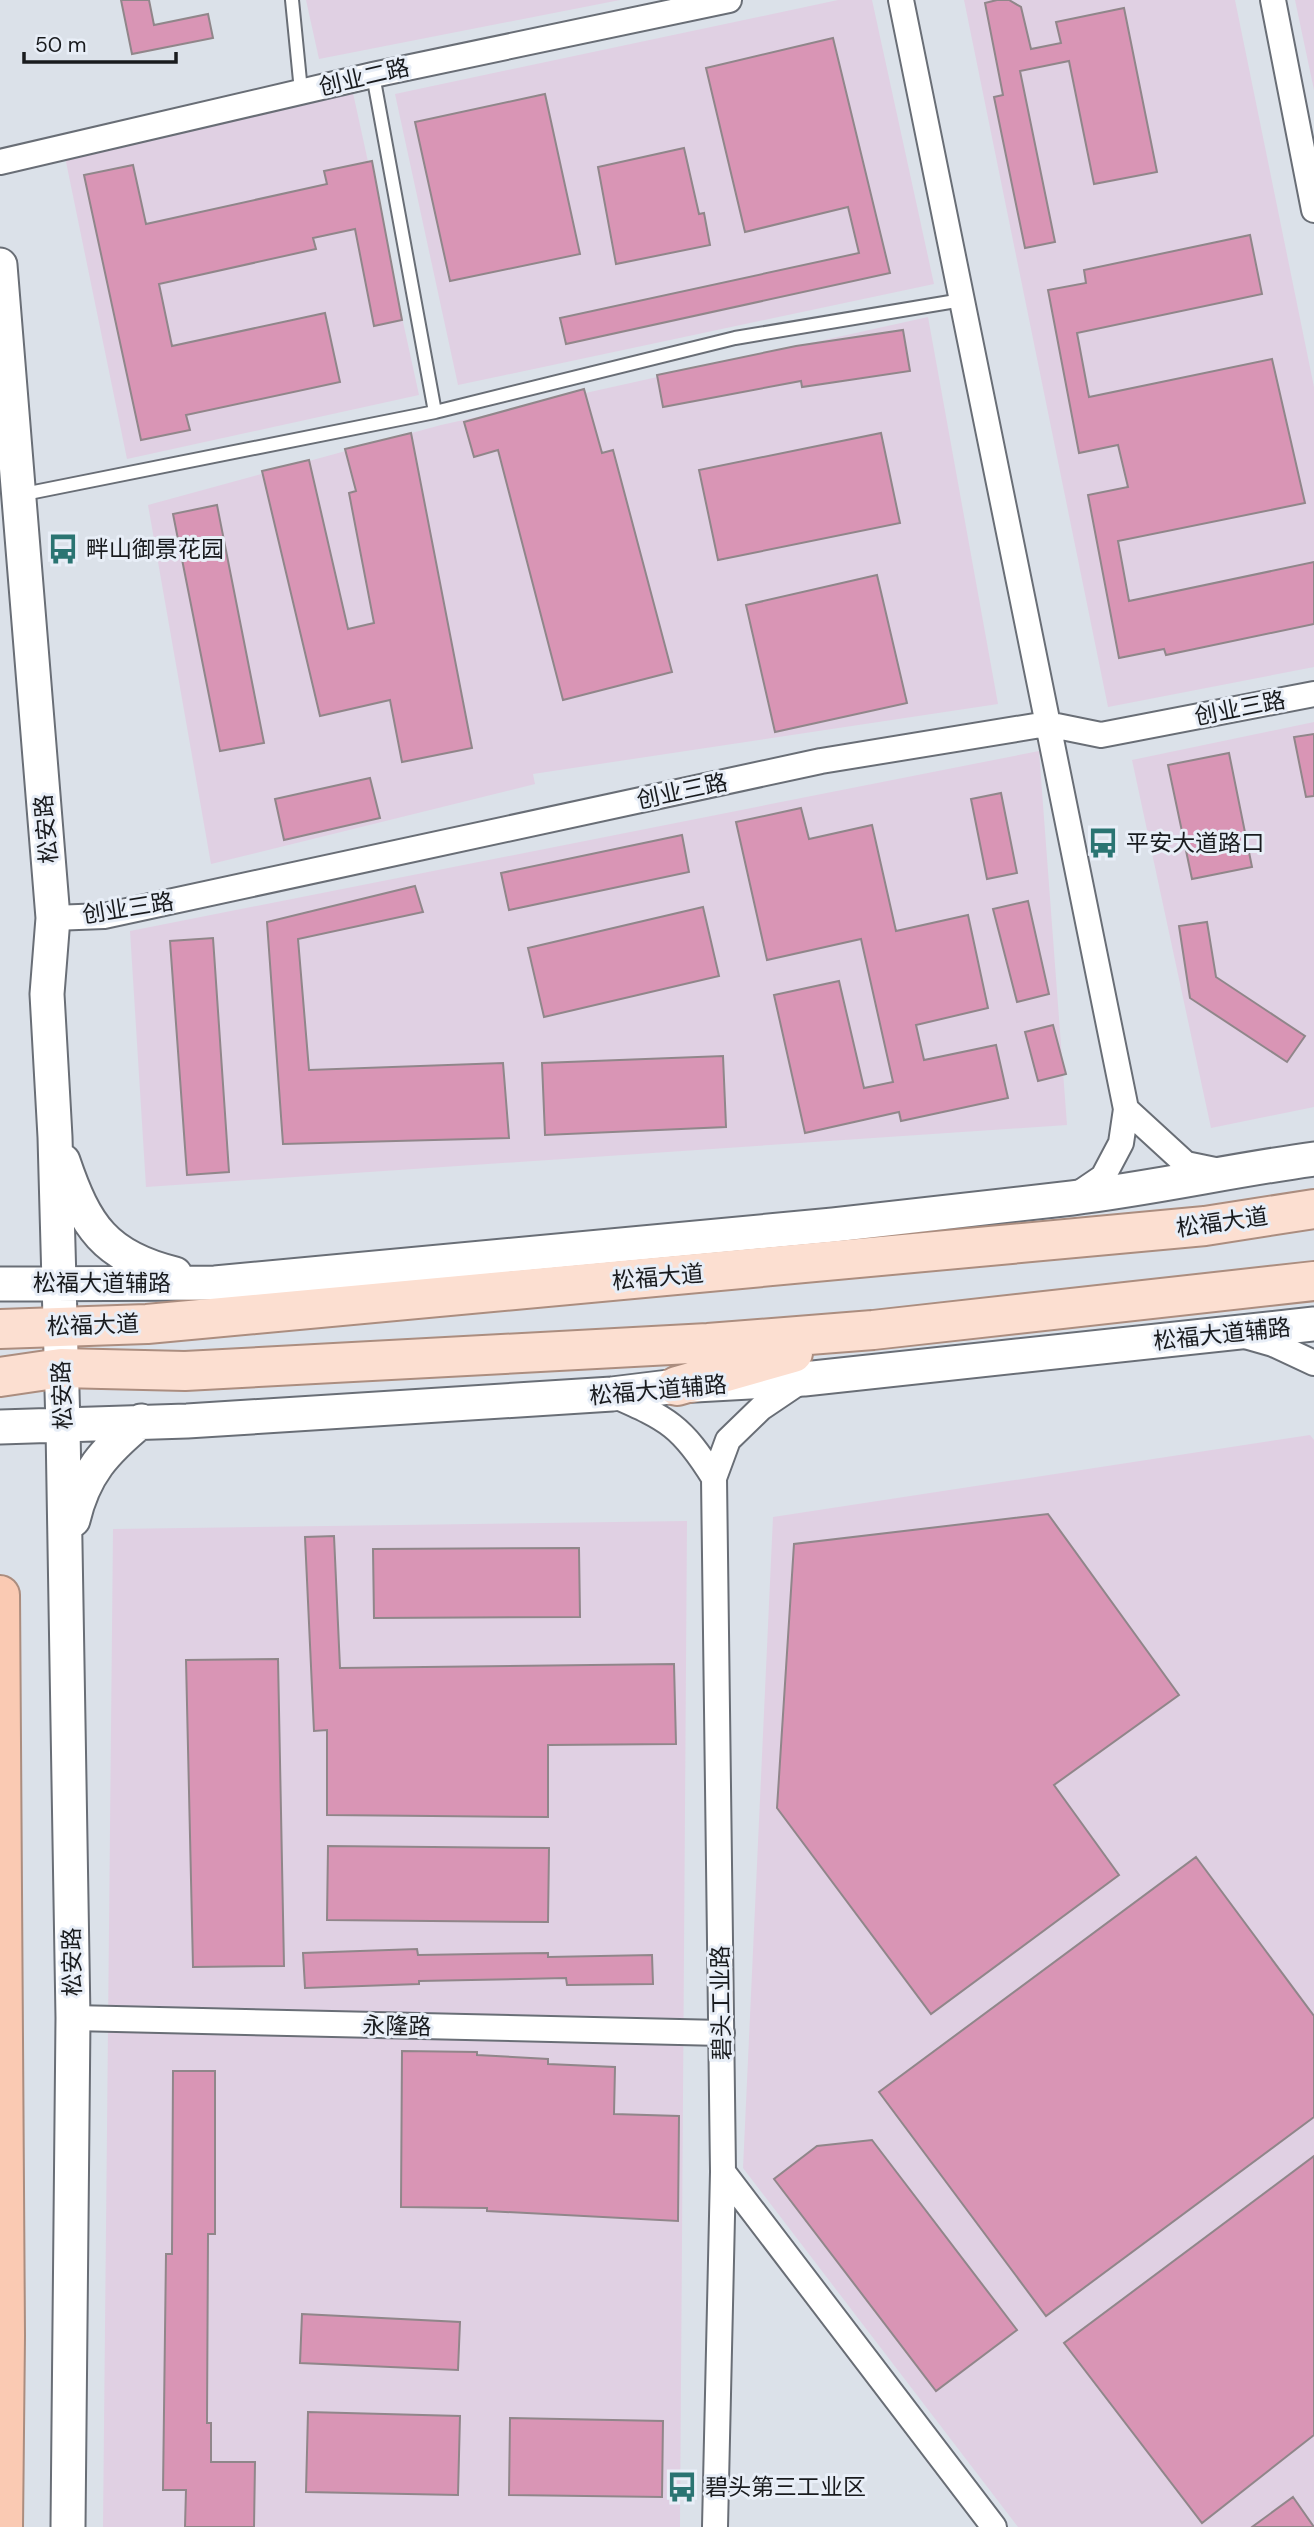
<svg xmlns="http://www.w3.org/2000/svg" width="1314" height="2527" viewBox="0 0 1314 2527" font-family="'DM Sans','Noto Sans SC',sans-serif">
	<style>
		.industrial { fill: #e0d0e3 }
		.building { fill: #d995b5; stroke: #90868a; stroke-width: 2 }
		.lines { fill: none; stroke-linecap: round; stroke-linejoin: round }
		.service-casing { stroke: #696e76; stroke-width: 16 }
		.minor-casing { stroke: #696e76; stroke-width: 28 }
		.secondary-casing { stroke: #696e76; stroke-width: 37 }
		.primary-casing { stroke: #ab8d7f; stroke-width: 42 }
		.motorway-casing { stroke: #ab8d7f; stroke-width: 42 }
		.service { stroke: #fff; stroke-width: 12 }
		.minor { stroke: #fff; stroke-width: 24 }
		.secondary { stroke: #fff; stroke-width: 33 }
		.primary { stroke: #fcdfd1; stroke-width: 38 }
		.motorway { stroke: #facab3; stroke-width: 38 }
		.labels { text-anchor: middle; stroke-width: 6; stroke-linejoin: round; paint-order: stroke }
		.street-label { font-size: 23px; fill: #191b1e; stroke: #e8eef7 }
		.poi-label { font-size: 23px; fill: #191b1e; stroke: #e8eef7; text-anchor: start }
	</style>
	<rect width="100%" height="100%" fill="#dbe1e9"/>
	<path class="industrial" d="M306 0H620L319 59Z
		M838 0H872L934 284 458 385 395 94Z
		M964 0H1235L1314 387V667L1108 707Z
		M1295 0H1314V90Z
		M353 93 419 395 127 459 64 152Z
		M928 317 998 704 533 774 535 784 211 864 148 505 441 425Z
		M1314 722V1107L1211 1128 1132 760Z
		M1039 751 1067 1125 146 1187 130 931Z
		M1310 1435 1314 1440V2527H1018L743 2168 773 1517Z
		M687 1521 680 2527H103L113 1529Z"/>
	<path class="building" d="M121 0H149L154 25 208 14 213 38 132 54Z
		M997 0H1009L1021 7 1031 49 1061 43 1056 22 1124 8 1157 172 1094 184 1069 61 1020 71 1055 242 1025 248 994 97 1003 95 985 3Z
		M833 38 890 273 566 344 560 318 859 253 848 207 745 232 706 68Z
		M545 94 580 254 450 281 415 122Z
		M684 148 699 214 704 213 710 245 616 264 598 167Z
		M372 161 402 320 374 326 355 229 313 238 316 249 159 284 172 346 325 313 340 382 186 415 190 430 141 440 84 175 133 165 146 224 327 184 324 171Z
		M1250 235 1262 294 1077 333 1089 397 1272 359 1305 503 1118 541 1129 601 1314 562V624L1166 655 1164 649 1119 658 1088 495 1128 487 1118 445 1079 453 1048 290 1086 283 1084 270Z
		M903 330 910 371 802 387 801 381 663 407 657 375 796 346Z
		M584 389 602 453 613 450 672 672 563 700 498 450 474 457 464 422Z
		M411 433 472 748 402 762 390 700 320 716 262 471 309 460 348 629 374 623 349 493 356 491 345 449Z
		M881 433 900 523 718 560 699 470Z
		M217 505 264 743 220 751 173 514Z
		M877 575 907 703 775 732 746 605Z
		M1314 734V796L1306 797 1294 737Z
		M1229 753 1252 867 1192 879 1168 765Z
		M370 778 380 818 284 840 275 799Z
		M1001 793 1017 873 987 879 971 799Z
		M801 808 809 839 872 825 896 931 968 915 988 1008 916 1025 924 1060 996 1045 1008 1098 901 1121 899 1112 805 1133 774 995 839 981 864 1088 893 1082 861 939 767 960 736 822Z
		M682 835 689 872 509 910 501 873Z
		M415 886 423 912 298 939 309 1070 503 1063 509 1138 283 1144 267 922Z
		M1028 901 1049 994 1017 1002 993 909Z
		M703 907 719 976 544 1017 528 948Z
		M1207 922 1216 977 1305 1036 1287 1062 1190 998 1179 926Z
		M213 938 229 1172 187 1175 170 941Z
		M1053 1025 1066 1074 1038 1081 1025 1032Z
		M723 1056 726 1127 545 1135 542 1063Z
		M1048 1514 1179 1695 1054 1785 1119 1875 931 2014 777 1808 794 1544Z
		M334 1536 340 1668 674 1664 676 1744 548 1745V1817L327 1815V1730L314 1731 305 1537Z
		M579 1548 580 1617 374 1618 373 1549Z
		M278 1659 284 1966 193 1967 186 1660Z
		M328 1846 549 1848 548 1922 327 1920Z
		M1196 1857 1314 2016V2117L1046 2316 879 2092Z
		M417 1949 418 1955 548 1953V1957L652 1955 653 1984 567 1985 566 1978 419 1981V1984L305 1988 303 1953Z
		M402 2051 477 2052V2055L548 2059V2064L615 2067 614 2114 679 2116 678 2221 487 2211V2208L401 2207Z
		M173 2071H215V2234H208L207 2423H211V2462H255L254 2527H185L186 2490H163L166 2254H172Z
		M872 2140 1017 2330 936 2391 774 2179 817 2146Z
		M1314 2156V2435L1202 2523 1064 2343Z
		M302 2314 460 2322 458 2370 300 2363Z
		M308 2412 460 2416 458 2495 306 2492Z
		M510 2418 663 2421 662 2497 509 2495Z
		M1293 2497 1314 2527H1252Z"/>
	<g class="lines">
		<g class="service-casing">
			<path id="service" d="M292 0 301 91
				M373 75 435 412
				M19 495 435 412 735 338 962 300"/>
		</g>
		<g class="minor-casing">
			<path id="minor" d="M901 0 1126 1109 1121 1143 1103 1177 1075 1196
				M1273 0 1314 210
				M0 162 373 75 729 0
				M53 918 104 916 821 761 1047 724 1101 735 1314 694
				M1126 1109 1186 1164 1215 1170
				M1245 1336 1273 1344 1314 1363
				M613 1395C668 1419 682 1426 714 1478L728 1440 761 1408 804 1379
				M714 1478 723 2172 715 2527
				M73 2018 722 2033
				M723 2172 994 2527"/>
		</g>
		<g class="secondary-casing">
			<path id="secondary" d="M0 265 53 918 47 994 55 1137 63 1427 73 2018 68 2527
				M63 1161C85 1226 105 1257 175 1274
				M0 1284 215 1283 833 1225 1072 1198C1154 1188 1233 1170 1314 1159
				M0 1427 187 1421 612 1394 677 1386 804 1379 1314 1324
				M73 1520C84 1473 105 1451 141 1421"/>
		</g>
		<g class="primary-casing">
			<path id="primary" d="M0 1329 147 1324 1205 1226 1314 1209
				M0 1377 61 1368 185 1371 708 1343 873 1330 1314 1281
				M677 1386 793 1353"/>
		</g>
		<g class="motorway-casing">
			<path id="motorway" d="M0 1595 5 2336 3 2527"/>
		</g>
		<use href="#service" class="service"/>
		<use href="#minor" class="minor"/>
		<use href="#secondary" class="secondary"/>
		<use href="#primary" class="primary"/>
		<use href="#motorway" class="motorway"/>
	</g>
	<defs>
		<g id="bus-bare" transform="scale(2.415)"><path d="M-5-6H5V4H4V6H2V4H-2V6H-4V4H-5ZM-3.5-4V0h7V-4ZM-3.5 1.2v1.5H-2V1.2ZM2 1.2v1.5H3.5V1.2Z" fill="#2a7472" stroke="#e8eef7" stroke-width="2.5" paint-order="stroke"/></g>
	</defs>
	<g fill-rule="evenodd">
		<use href="#bus-bare" x="63" y="549"/>
		<use href="#bus-bare" x="1103" y="843"/>
		<use href="#bus-bare" x="682" y="2487"/>
	</g>
	<g class="labels">
		<g class="street-label">
			<text transform="translate(364 77) rotate(-13)" y="8">创业二路</text>
			<text transform="translate(1240 708) rotate(-11)" y="8">创业三路</text>
			<text transform="translate(682 791) rotate(-12)" y="8">创业三路</text>
			<text transform="translate(46 829) rotate(-95)" y="8">松安路</text>
			<text transform="translate(128 908) rotate(-9)" y="8">创业三路</text>
			<text transform="translate(1222 1222) rotate(-8)" y="8">松福大道</text>
			<text transform="translate(658 1277) rotate(-5)" y="8">松福大道</text>
			<text x="102" y="1291">松福大道辅路</text>
			<text transform="translate(93 1325) rotate(-2)" y="8">松福大道</text>
			<text transform="translate(1222 1334) rotate(-6)" y="8">松福大道辅路</text>
			<text transform="translate(658 1390) rotate(-5)" y="8">松福大道辅路</text>
			<text transform="translate(62 1395) rotate(-92)" y="8">松安路</text>
			<text transform="translate(72 1962) rotate(-91)" y="8">松安路</text>
			<text transform="translate(721 2003) rotate(-91)" y="8">碧头工业路</text>
			<text transform="translate(397 2026) rotate(1)" y="8">永隆路</text>
		</g>
		<g class="poi-label">
			<text x="86" y="557">畔山御景花园</text>
			<text x="1126" y="851">平安大道路口</text>
			<text x="705" y="2495">碧头第三工业区</text>
		</g>
	</g>
	<path d="M24 52v10h152v-10" fill="none" stroke="#191b1e" stroke-width="3.5"/>
	<text x="35" y="52" font-size="21" fill="#191b1e" stroke="#e8eef7" stroke-width="5" paint-order="stroke">50 m</text>
</svg>
